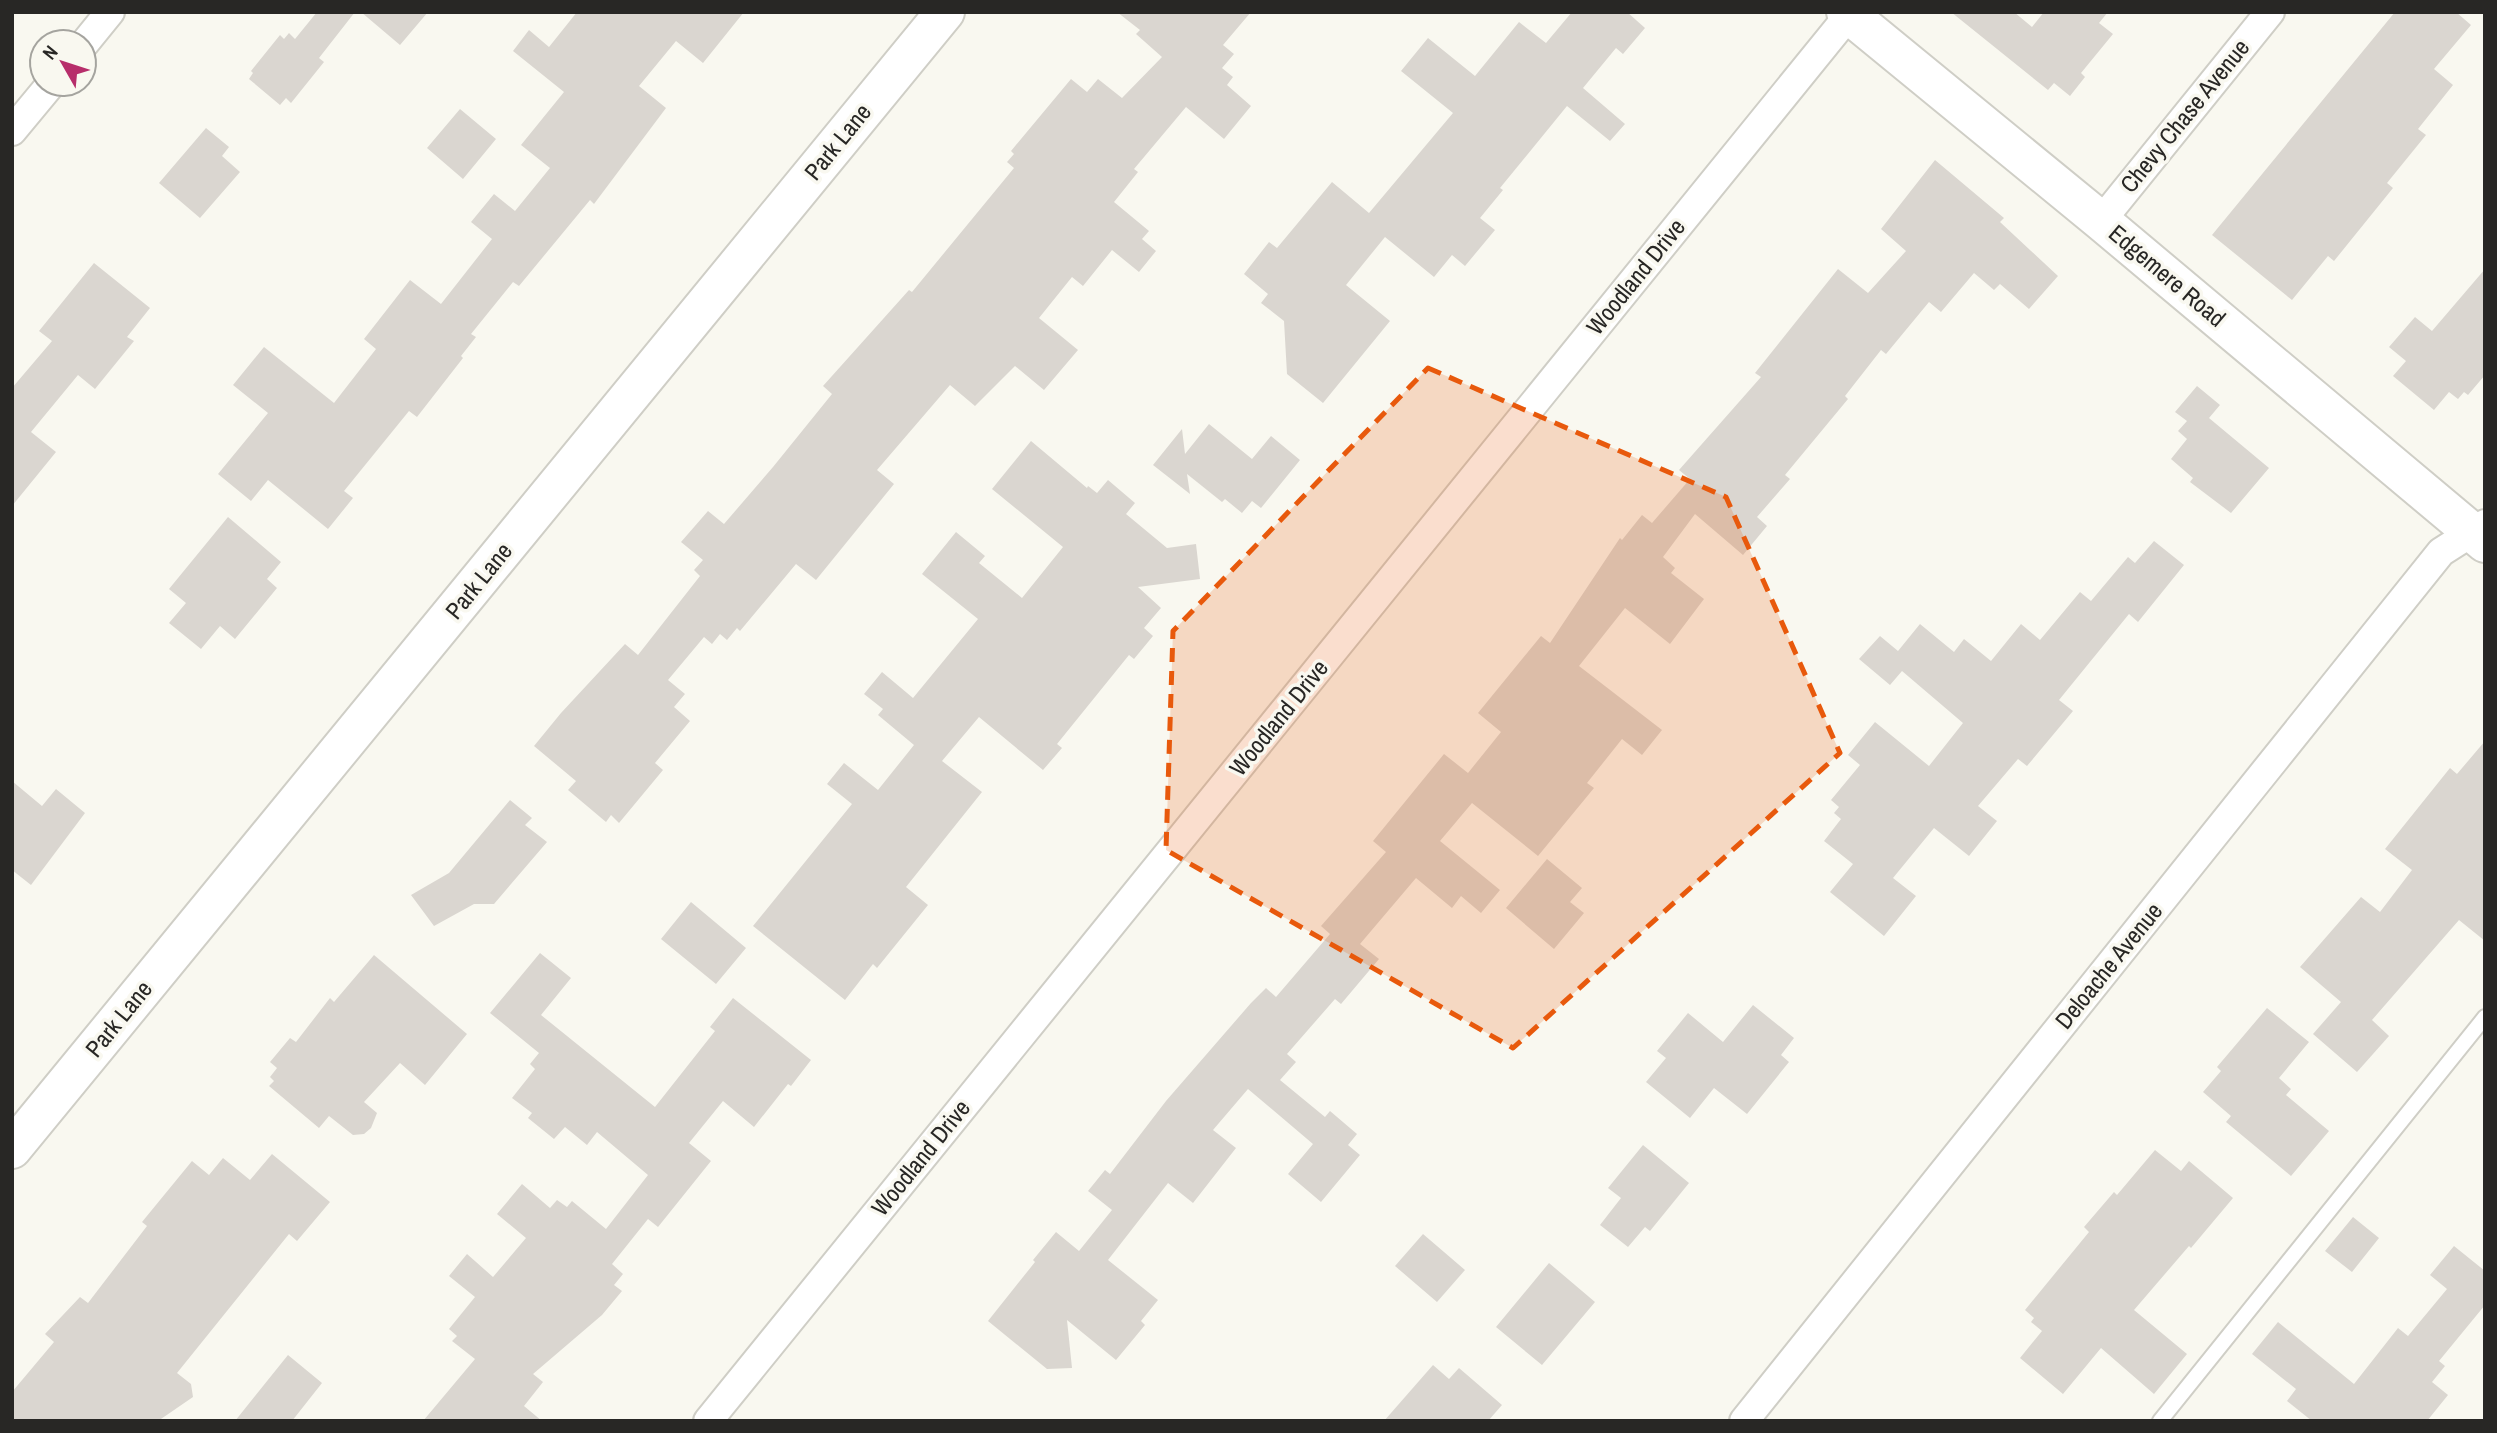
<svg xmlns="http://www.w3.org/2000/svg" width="2497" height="1433" viewBox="0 0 2497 1433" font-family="'Archivo Narrow',sans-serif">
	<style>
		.building { fill: #dad6d0 }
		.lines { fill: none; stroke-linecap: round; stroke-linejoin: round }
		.lane-casing { stroke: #cfcec6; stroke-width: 18 }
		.street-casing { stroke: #cfcec6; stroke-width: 32 }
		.secondary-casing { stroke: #cfcec6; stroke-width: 42 }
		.lane { stroke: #fff; stroke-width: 14 }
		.street { stroke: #fff; stroke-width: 28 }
		.secondary { stroke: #fff; stroke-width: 38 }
		.marked { fill: #e8590c; fill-opacity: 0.2; stroke: #e8590c; stroke-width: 5; stroke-dasharray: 14 9; stroke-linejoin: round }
		.labels { text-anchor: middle; stroke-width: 7; stroke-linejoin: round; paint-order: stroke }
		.street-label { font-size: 24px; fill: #282725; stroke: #f9f8f0 }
	</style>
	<rect width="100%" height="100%" fill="#f9f8f0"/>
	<path class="building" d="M317 12H355L319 58 324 62 291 103 286 98 280 105 249 79 253 73 251 71 280 35 284 39 289 33 295 39Z
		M361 12H428L400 45Z
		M577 12H744L703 63 676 41 639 86 666 108 594 204 590 200 519 286 513 282 471 334 476 337 461 356 463 358 417 417 409 411 344 491 353 498 328 529 268 480 251 501 218 474 268 413 233 385 264 347 334 403 376 349 364 339 410 280 441 304 492 239 471 222 494 194 515 211 550 168 521 145 564 92 513 51 529 30 549 47Z
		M1117 12H1251L1223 45 1234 54 1222 68 1233 77 1227 85 1251 106 1224 139 1186 107 1134 169 1138 172 1114 202 1149 231 1142 239 1156 251 1139 272 1112 250 1083 286 1072 277 1039 318 1078 350 1044 390 1015 366 975 406 950 385 877 470 894 484 816 580 796 564 740 631 737 628 727 640 720 634 712 644 704 637 668 680 685 694 674 707 690 721 655 763 663 770 619 823 611 815 606 822 568 790 576 781 534 746 561 713 625 644 638 655 700 576 694 570 703 560 681 542 708 511 724 524 773 467 832 394 823 386 909 290 912 292 1014 168 1007 162 1014 154 1011 151 1071 79 1087 92 1098 79 1122 98 1162 57 1136 34 1140 30Z
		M1572 12H1627L1645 28 1623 54 1616 48 1583 88 1625 124 1610 141 1567 106 1500 188 1503 190 1480 218 1495 230 1465 266 1452 255 1434 277 1385 237 1346 285 1390 321 1323 403 1287 374 1284 321 1261 303 1268 294 1244 274 1269 242 1277 248 1332 182 1369 213 1453 113 1401 71 1428 38 1475 76 1519 22 1546 43Z
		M1951 12H2014L2032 27 2044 12H2108L2099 23 2113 34 2081 73 2085 77 2070 96 2054 83 2048 90Z
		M2395 12H2456L2471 25 2434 69 2453 85 2418 129 2426 135 2387 183 2393 188 2334 261 2328 256 2292 300 2212 235Z
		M460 109 496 139 463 179 427 148Z
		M206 128 229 147 222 156 240 172 200 218 159 183Z
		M1935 160 2004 218 2000 222 2058 276 2029 309 2000 284 1994 290 1974 273 1941 312 1929 302 1886 354 1881 350 1845 396 1848 399 1785 475 1790 479 1757 517 1767 526 1743 555 1695 514 1663 557 1675 568 1671 573 1704 599 1670 644 1625 608 1579 666 1662 730 1642 755 1622 739 1587 783 1594 788 1538 856 1472 803 1440 841 1500 890 1481 913 1461 896 1452 908 1416 878 1360 944 1379 959 1341 1004 1335 999 1287 1054 1296 1062 1280 1080 1325 1117 1330 1111 1357 1134 1348 1145 1360 1155 1321 1202 1288 1174 1313 1144 1248 1089 1213 1130 1236 1148 1193 1203 1168 1183 1108 1260 1158 1300 1141 1321 1145 1325 1116 1360 1067 1320 1072 1368 1047 1369 988 1321 1035 1262 1033 1260 1056 1232 1079 1251 1112 1210 1088 1191 1105 1170 1110 1174 1166 1101 1251 1003 1266 988 1276 997 1330 934 1321 926 1386 852 1373 841 1444 754 1468 773 1501 732 1478 713 1541 636 1550 643 1620 538 1622 540 1642 515 1652 523 1690 479 1679 470 1761 377 1755 373 1838 269 1868 293 1906 251 1881 229Z
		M94 263 150 308 127 337 134 341 95 389 78 375 31 432 56 452 12 506V388L52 341 39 331Z
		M2485 269V375L2468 395 2464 392 2458 399 2449 392 2434 410 2393 376 2406 361 2389 347 2415 317 2432 331Z
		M2197 386 2220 405 2209 418 2269 468 2231 513 2190 482 2193 478 2171 459 2187 439 2178 431 2187 421 2175 412Z
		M1209 424 1252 459 1271 436 1300 460 1261 508 1252 501 1242 513 1225 499 1222 502 1187 474 1190 494 1153 465 1182 429 1185 454Z
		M1031 441 1087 488 1088 486 1097 493 1108 480 1135 503 1126 514 1167 548 1196 544 1200 579 1138 587 1161 608 1144 628 1153 636 1134 659 1129 655 1057 744 1062 748 1043 770 979 717 942 761 982 792 906 887 928 905 877 968 873 964 845 1000 753 926 852 804 827 784 844 763 878 790 914 745 878 715 883 709 864 694 882 672 913 698 978 619 922 574 956 532 985 556 979 563 1022 598 1063 547 992 489Z
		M228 517 281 562 267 579 277 588 235 639 220 626 201 649 169 623 186 603 169 589Z
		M2154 541 2184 565 2138 622 2129 614 2059 700 2073 711 2027 766 2018 759 1978 806 1997 821 1969 856 1934 828 1893 878 1916 896 1884 936 1830 892 1853 864 1824 841 1841 819 1834 813 1839 807 1831 800 1860 765 1848 755 1875 722 1929 766 1963 723 1902 671 1890 685 1859 659 1880 636 1898 651 1920 624 1954 652 1964 639 1991 661 2021 624 2040 640 2080 592 2091 601 2128 557 2135 563Z
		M2485 741V941L2459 920 2372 1020 2389 1036 2357 1072 2313 1034 2341 1002 2300 967 2361 897 2380 912 2412 870 2385 849 2450 768 2457 774Z
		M12 781 42 806 56 789 85 813 31 885 12 870Z
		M510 800 532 818 525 825 547 842 494 904H474L434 926 411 895 449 873Z
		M1547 859 1582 888 1570 902 1584 913 1554 949 1506 908Z
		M691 902 746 948 716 984 661 939Z
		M540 953 571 978 541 1015 655 1107 715 1031 710 1027 733 998 811 1060 791 1086 788 1084 754 1127 723 1101 689 1143 711 1161 658 1227 648 1219 612 1264 623 1274 614 1285 622 1291 602 1315 533 1374 543 1382 524 1406 542 1421H423L475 1359 452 1341 457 1336 449 1329 475 1297 449 1276 467 1254 493 1277 526 1238 497 1214 522 1184 550 1208 557 1200 567 1207 572 1201 606 1229 648 1175 597 1132 587 1145 565 1127 554 1139 528 1118 532 1113 512 1098 535 1069 530 1064 539 1053 490 1013Z
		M374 955 467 1034 425 1085 400 1063 364 1102 377 1113 371 1128 364 1134 353 1135 329 1116 319 1128 269 1086 274 1081 270 1077 277 1068 270 1062 290 1038 296 1042 330 998 334 1002Z
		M1753 1005 1794 1038 1781 1055 1789 1062 1747 1114 1714 1088 1690 1118 1646 1082 1666 1058 1657 1051 1688 1013 1723 1042Z
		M2267 1008 2309 1042 2279 1078 2291 1089 2286 1095 2329 1131 2291 1176 2226 1122 2231 1116 2203 1092 2221 1071 2217 1067Z
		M1643 1145 1689 1183 1650 1231 1645 1227 1628 1247 1600 1225 1621 1198 1608 1188Z
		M2155 1150 2181 1171 2189 1161 2233 1198 2191 1248 2189 1246 2134 1310 2187 1354 2154 1394 2101 1348 2063 1394 2020 1358 2042 1331 2031 1322 2034 1318 2025 1310 2089 1232 2084 1227 2114 1192 2117 1195Z
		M272 1154 330 1202 297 1241 289 1234 177 1373 191 1384 193 1397 158 1421H12V1392L54 1342 45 1334 80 1297 88 1303 147 1226 142 1222 192 1161 209 1175 223 1158 250 1180Z
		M2353 1217 2379 1238 2352 1272 2325 1251Z
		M1423 1234 1465 1270 1437 1302 1395 1266Z
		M2454 1246 2485 1271V1305L2439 1361 2445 1366 2432 1382 2448 1395 2427 1421H2312L2287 1401 2296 1389 2252 1354 2278 1322 2354 1384 2398 1328 2408 1336 2447 1289 2430 1275Z
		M1549 1263 1595 1302 1542 1365 1496 1327Z
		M288 1355 322 1383 292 1421H235Z
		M1433 1365 1449 1379 1459 1368 1502 1405 1488 1421H1384Z"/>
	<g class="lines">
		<g class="lane-casing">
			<path id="lane" d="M2160 1421 2485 1017"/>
		</g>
		<g class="street-casing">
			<path id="street" d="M84 44 110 12
				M12 131 51 84
				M2101 221 2270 12
				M708 1421 1849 15
				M1744 1421 2441 552 2485 524"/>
		</g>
		<g class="secondary-casing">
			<path id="secondary" d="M1846 12 2101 221 2485 543
				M12 1149 945 12"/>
		</g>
		<use href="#lane" class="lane"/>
		<use href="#street" class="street"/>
		<use href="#secondary" class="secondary"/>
	</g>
	<path class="marked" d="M1428 368 1726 497 1840 753 1513 1048 1166 850 1173 631Z"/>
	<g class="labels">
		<g class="street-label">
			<text transform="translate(2185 116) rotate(-51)" y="8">Chevy Chase Avenue</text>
			<text transform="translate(838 142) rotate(-51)" y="8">Park Lane</text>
			<text transform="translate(2167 276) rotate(40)" y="8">Edgemere Road</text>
			<text transform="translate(1636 277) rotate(-51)" y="8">Woodland Drive</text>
			<text transform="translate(479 581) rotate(-51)" y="8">Park Lane</text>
			<text transform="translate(1279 718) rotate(-51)" y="8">Woodland Drive</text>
			<text transform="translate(2109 966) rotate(-51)" y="8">Deloache Avenue</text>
			<text transform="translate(119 1019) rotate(-51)" y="8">Park Lane</text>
			<text transform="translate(921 1158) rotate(-51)" y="8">Woodland Drive</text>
		</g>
	</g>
	<rect width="2497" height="1433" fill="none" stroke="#282725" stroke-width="28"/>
	<g transform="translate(63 63) rotate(309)"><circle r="33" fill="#f9f8f0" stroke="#a5a49f" stroke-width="2"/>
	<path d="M0-5L12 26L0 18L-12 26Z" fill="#b72e6b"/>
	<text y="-10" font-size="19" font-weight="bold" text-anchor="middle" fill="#282725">N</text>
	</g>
</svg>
